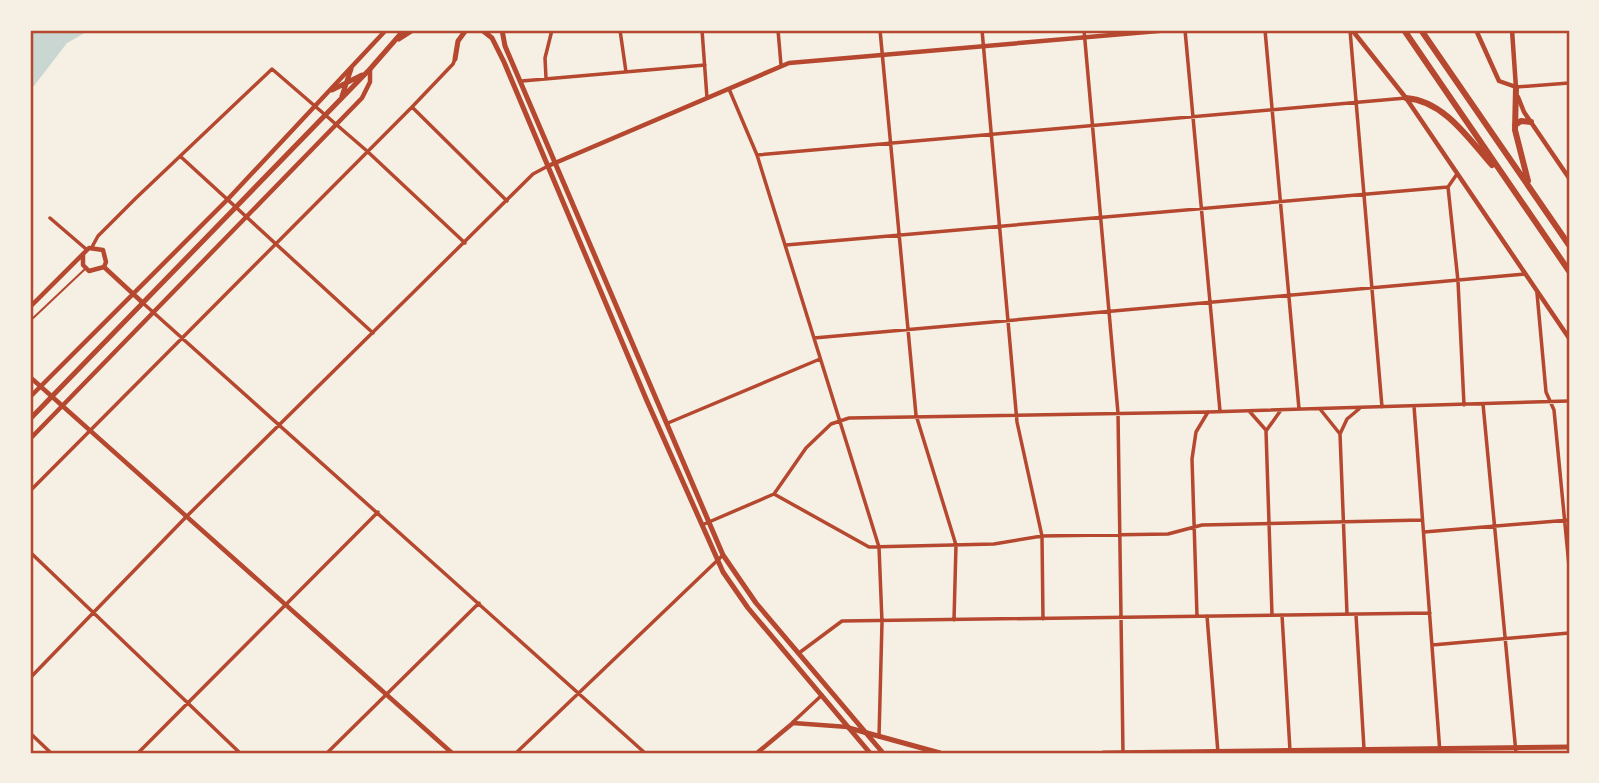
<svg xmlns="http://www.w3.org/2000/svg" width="1599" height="783" viewBox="0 0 1599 783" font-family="Bitter,serif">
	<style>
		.water { fill: #c9d6d2 }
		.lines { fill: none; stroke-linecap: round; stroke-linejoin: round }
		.service { stroke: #b5482f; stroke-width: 2 }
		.minor { stroke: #b5482f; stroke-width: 3.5 }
		.tertiary { stroke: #b5482f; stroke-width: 4.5 }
		.secondary { stroke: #b5482f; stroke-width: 5 }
		.primary { stroke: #b5482f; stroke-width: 5 }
		.motorway { stroke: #b5482f; stroke-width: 6 }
		.neatline { fill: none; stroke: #b5482f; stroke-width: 2.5 }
	</style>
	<rect width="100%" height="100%" fill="#f6efe4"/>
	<path class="water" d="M30 30H90L67 43 30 91Z"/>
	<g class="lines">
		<path class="service" d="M30 321 85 269"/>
		<path class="minor" d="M620 30 626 72
			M702 30 707 98
			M778 30 781 65
			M880 30 916 415 956 545 954 620
			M982 30 1017 422 1042 536 1043 619
			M1084 30 1118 413 1123 752
			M1185 30 1220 411
			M1265 30 1299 409
			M1350 30 1382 407
			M546 78 545 58 552 30
			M522 81 705 65
			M1516 87 1569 83
			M729 89 757 155 879 547 882 622 879 737
			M412 107 507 201
			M757 155 1406 98
			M180 156 373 333
			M1448 187 1458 281 1464 405
			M50 218 86 249
			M786 245 1448 187 1457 174
			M92 247 98 236 136 198 272 69 367 151 465 243
			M1537 293 1546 392 1554 410 1569 566
			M144 304 645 753
			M814 338 1525 274
			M1483 404 1516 753
			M1414 406 1440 753
			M1320 409 1340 434
			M1250 412 1265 429
			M668 423 820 359
			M30 491 412 107 453 64 455 59
			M774 494 869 547 994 544 1042 536 1168 534 1202 525 1422 520
			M702 525 774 494 806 448 831 424 849 418 1208 412 1569 401
			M1424 532 1569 520
			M30 552 240 753
			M1347 614 1340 434 1347 419 1359 409
			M1272 615 1266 431 1281 410
			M1282 615 1290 751
			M1356 615 1364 749
			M1197 616 1192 459 1196 432 1208 412
			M1207 616 1218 753
			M1432 645 1569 633
			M799 653 842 621 1430 613
			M30 678 186 517 533 174 548 166
			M793 722 822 695
			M30 733 51 753
			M138 753 378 512
			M327 753 479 603
			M516 753 723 555"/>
		<path class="tertiary" d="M1352 30 1406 98 1569 338
			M1476 30 1499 81 1516 87
			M1512 30 1516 88
			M1518 97 1524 112 1569 178
			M548 166 789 63 1170 30
			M83 254V265L89 271 104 267
			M104 267 143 303
			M30 307 89 248 103 250 106 262 104 267
			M30 377 452 753
			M30 397 228 199 386 30
			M30 439 362 98 370 82V69
			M757 753 793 723 848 727"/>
		<path class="secondary" d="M399 39 413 30
			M332 90 362 75
			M342 96 351 69
			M30 419 370 69 404 30
			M849 728 940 753
			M1103 753 1569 747"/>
		<path class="primary" d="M482 30 492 38 504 62 647 401 723 572 748 608 870 753
			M502 30 505 46 723 555 756 603 883 753
			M455 59 458 41 466 30"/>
		<path class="motorway" d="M1404 30 1569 271
			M1421 30 1569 245
			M1516 87 1515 130 1528 181
			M1406 98C1444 101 1468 138 1492 165
			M1515 125 1521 121 1531 122"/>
	</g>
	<rect width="1599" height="783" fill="none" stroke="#f6efe4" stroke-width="63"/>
	<rect x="32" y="32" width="1536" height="720" class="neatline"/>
</svg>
